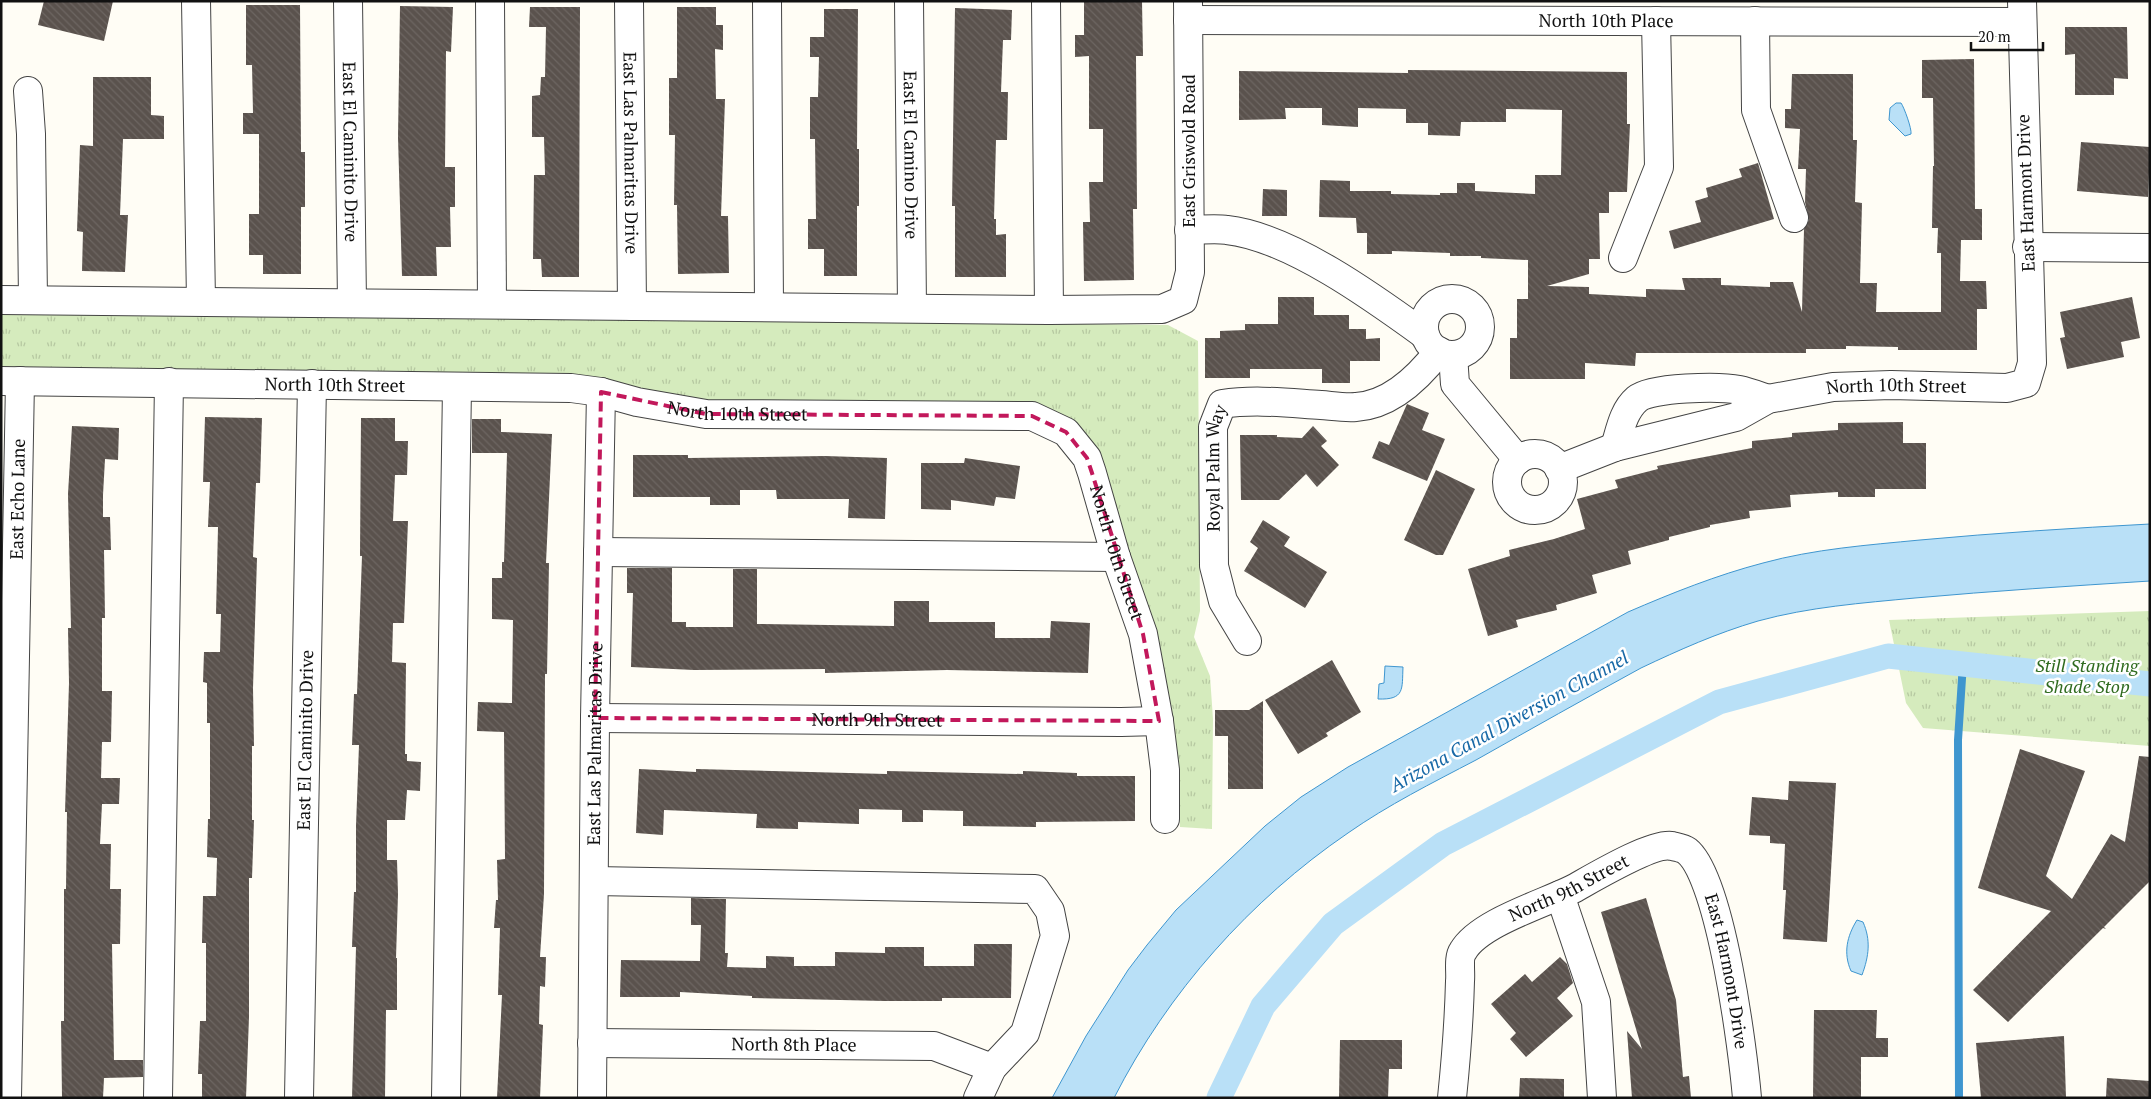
<svg xmlns="http://www.w3.org/2000/svg" width="2151" height="1099" viewBox="0 0 2151 1099" font-family="'PT Serif',serif">
	<style>
		.park { fill: url(#park-tufts) }
		.water { fill: #b9e0f7; stroke: #3f96cf }
		.lines { fill: none; stroke-linecap: round; stroke-linejoin: round }
		.stream { stroke: #3f96cf; stroke-width: 8 }
		.canal { stroke: #b9e0f7; stroke-width: 25 }
		.building { fill: url(#building-back-hatch) }
		.minor-casing { stroke: #444; stroke-width: 30 }
		.minor { stroke: #fff; stroke-width: 28 }
		.marked { fill: none; stroke: #c2185b; stroke-width: 4; stroke-dasharray: 10 6; stroke-linejoin: round }
		.labels { text-anchor: middle; stroke-width: 5; stroke-linejoin: round; paint-order: stroke }
		.street-label { font-size: 18px; fill: #111; stroke: #fff }
		.park-label { font-size: 18px; font-style: italic; fill: #2f6b1f; stroke: #fff }
		.water-label { font-size: 19px; font-style: italic; fill: #1768a6; stroke: #fff }
	</style>
	<defs>
		<pattern id="park-tufts" width="24" height="20" patternUnits="userSpaceOnUse" patternTransform="scale(1.25)"><rect width="24" height="20" fill="#d5ebbd"/><path d="M3 7l-1-3M5 7V3M7 7l1-3M15 17l-1-3M17 17v-4M19 17l1-3" fill="none" stroke="#b6c8a1"/></pattern>
		<pattern id="building-back-hatch" width="6" height="6" patternUnits="userSpaceOnUse" patternTransform="scale(1.25)"><rect width="6" height="6" fill="#5a524d"/><path d="M-1 5l2 2M0 0l6 6M5-1l2 2" fill="none" stroke="#6d6662"/></pattern>
	</defs>
	<rect width="100%" height="100%" fill="#fffdf5"/>
	<path class="park" d="M1 312 1168 325 1198 341 1200 611 1194 637 1210 676 1213 719 1212 829 1180 827 1177 770 1073 424 707 403 1 374Z
		M2150 611V746L1923 728 1906 703 1889 620Z"/>
	<path class="water" d="M1896 103H1901C1904 107 1912 129 1911 134L1905 136 1889 120 1890 108Z
		M2150 524V581C2071 586 1993 591 1915 598 1862 603 1809 607 1758 621 1717 633 1679 650 1641 668 1586 698 1531 729 1476 760 1432 783 1388 805 1348 833 1250 900 1168 992 1114 1098H1052L1086 1036 1128 970 1147 945 1176 910 1265 826 1301 797 1348 767 1628 612C1672 593 1717 575 1763 563 1814 549 1868 545 1920 540 1996 533 2073 528 2150 524Z
		M1385 666 1403 667C1402 689 1405 700 1378 699L1379 684 1384 683Z
		M1857 920 1863 922C1871 940 1869 956 1862 975L1851 971C1843 953 1847 936 1857 920Z"/>
	<g class="lines">
		<path class="stream" d="M1959 1098 1958 740 1963 663"/>
		<path class="canal" d="M1219 1098 1263 1006 1333 924 1443 844 1719 702 1888 656 2150 684"/>
	</g>
	<path class="building" d="M44 1H113L104 41 38 25Z
		M1084 1H1142L1143 56H1136L1137 209H1133L1134 280 1084 281 1083 222H1090L1089 182H1103V129H1089V56L1075 57V35H1084Z
		M246 5H300L301 152H305V207H301V274H263V255H249V214H259V134H243V113H253L252 65H246Z
		M400 6 453 7 451 52 446 51 445 167H455V207H450L451 247H436L437 276H402L398 137Z
		M530 7H580L579 277H542L541 259H533L534 175H545L544 137H532V96L540 95 541 77H545L546 27H529Z
		M677 7H716V25H723V50L715 49 716 99H725L721 216H728L729 273 678 274 677 205H674L675 135H669V78H677Z
		M955 8 1012 10 1011 40H1003L1001 92H1008L1007 140H996L994 219H996V235L1006 234V277H955V206H952Z
		M824 9H858L857 149H859V206H857V276H824V249H808V219H816L815 139H810V97H818L819 57H810V37H824Z
		M2065 27H2127L2128 79 2114 78V95H2075V54L2065 55Z
		M1974 59 1975 209H1982V240H1961L1960 281H1986L1987 309H1977V350H1898V347L1846 346V349H1806V353H1636L1635 366 1585 363V379H1510V338H1517V299H1528V260L1481 258V256H1450V253L1392 251V254H1367V233H1357L1356 218 1319 217 1320 180 1350 181V191H1391V194L1440 195V193H1457V183H1475V191L1535 194V175H1561L1562 110 1506 109V122H1461L1460 136 1428 135V123H1406V109L1358 108V127L1322 125V108H1285L1286 119 1239 120V71L1408 73V70L1627 72V124H1630L1627 192H1609V213H1599L1600 259H1589V274L1547 286 1589 287V294L1646 297V289L1685 290 1682 278H1721V285L1770 287V282H1793L1802 312 1804 229 1809 220 1805 202 1806 169H1798L1800 129 1785 128V109H1791L1792 74H1853V140H1857L1855 202 1862 203 1860 283H1877L1876 312H1941V253H1937L1938 228H1932L1933 166H1934L1933 98H1922V60Z
		M93 77H151V115L164 116V139H123L120 215H128L125 272 82 271 83 232 77 231 80 145 93 146Z
		M2081 142 2150 147 2148 197 2077 191Z
		M1758 163 1774 219 1674 249 1669 231 1701 222 1695 201 1708 197 1706 188 1742 177 1739 169Z
		M1263 189 1287 190V216H1262Z
		M1278 297H1314V315H1349V329H1366V339L1380 338V361H1350V383H1322V369H1250V378H1205V338H1220V331L1245 330V324H1278Z
		M2132 297 2140 338 2121 342 2124 357 2067 369 2060 338 2065 337 2060 312Z
		M1407 404 1429 413 1422 430 1445 439 1427 481 1372 458 1379 441 1389 445Z
		M205 417 262 418 260 483H256L253 557 257 558 253 688 254 746H252V820H254L252 878H249V1017L246 1098H202V1074H198L200 1021H206V943H202L203 896H216L217 858 207 857 208 819H210V723H207V683L203 682 204 652H220L221 614H216L218 527H208L210 482H203Z
		M361 418H395V441H408L407 475H395L393 521H408L404 623H393L392 662 406 663 405 754H407V761L421 762 420 791 407 790 405 820H387V860H397L398 894 396 958H397V1010H386L385 1098H352L356 947H352L354 892H356V826L359 745H352L354 694H357L362 556H360Z
		M472 419H501V432L552 434 546 563H549L547 674H545L544 894 540 957H546L545 987 540 986 539 1024 543 1025 540 1098H497L502 995H498L500 928H494L496 900H498L497 860 505 859 504 732 477 731 478 702 512 703 513 620 492 619V578H502V562H504L507 453H472Z
		M1903 422V443H1926V489H1875V497H1838V492L1790 495 1791 507 1749 511 1750 518 1710 525V527L1669 537V540L1628 551 1631 564 1592 575 1597 593 1556 605 1557 610 1516 620 1518 627 1488 636 1468 569 1510 556 1509 550 1554 539 1585 529 1577 499 1618 488 1615 480 1658 469 1657 466 1752 448V441L1792 437V433L1838 430V423Z
		M72 426 119 428 118 460 105 459 103 495V517H110L111 550H104L105 618H102V691H112L111 742H102L101 778H120L119 804H102L100 844H111L110 889H121L120 944H112L114 1060H143V1077L104 1078 103 1098H62L61 1021H64V889H66L67 812H65L69 683 68 628H71L68 494Z
		M1313 426 1327 441 1321 446 1339 465 1317 487 1306 474 1279 500H1241L1240 435H1277V437L1302 438Z
		M633 455H688V458L825 456 887 458 885 519 848 518 849 499H777L776 490H740V505H710V497H633Z
		M965 458 1020 466 1015 499 996 497 994 506 951 500V510L921 509V463H964Z
		M1436 470 1475 489 1443 555H1436L1404 540Z
		M1263 520 1290 537 1284 546 1327 572 1305 608 1244 571 1258 548 1250 542Z
		M627 568H672V622H686V627H733V569H757V624L894 626V601H929V622H995V638H1050L1051 621 1090 623 1088 673 947 670 825 673V669L694 670 631 667 633 593H627Z
		M1332 660 1361 712 1326 733 1328 736 1298 754 1265 700Z
		M1263 701V789H1228V736H1215V710H1249Z
		M2020 749 2085 771 2046 876 2072 899 2111 834 2125 842 2139 756 2150 757V881L2104 927 2106 929 2103 928 2008 1022 1973 990 2051 911 1978 888Z
		M639 769 696 772V769L887 774V771L1023 774V771L1077 773V776H1135V821L1036 822V827L963 826V811L923 810V822H902V810L859 809V824L798 822V829L756 828 757 814 664 810 663 835 636 833Z
		M1789 781 1836 783 1827 942 1783 939 1786 890H1783L1785 844 1770 843V836L1749 835 1752 797 1788 800Z
		M691 898 726 899 725 953H728L727 967 766 968V956L794 957V966H835V952L885 953V947H924V966H974V944H1012L1011 998H942V1001H885L752 998V996L680 992V997H620L621 960 700 961 701 925H691Z
		M1646 898 1676 1000 1683 1077 1689 1076 1691 1098H1632L1627 1031 1642 1049 1601 912Z
		M1560 957 1567 964 1573 983 1557 998 1573 1016 1526 1057 1510 1039 1516 1033 1491 1004 1525 974 1532 982Z
		M1814 1010H1877L1876 1038H1888V1057H1861V1098H1813Z
		M2064 1036 2066 1098H1981L1976 1043Z
		M1340 1040H1402V1069H1389L1388 1098H1339Z
		M1520 1078 1564 1079V1098H1519Z
		M2107 1078 2150 1081V1098L2106 1097Z"/>
	<g class="lines">
		<g class="minor-casing">
			<g id="minor">
				<path d="M196 1 201 301"/>
				<path id="s1" d="M348 1 352 302"/>
				<path d="M490 1 492 304"/>
				<path id="s2" d="M629 1 632 306"/>
				<path d="M767 1 769 307"/>
				<path id="s3" d="M909 1 912 308"/>
				<path d="M1046 1 1049 310"/>
				<path id="s4" d="M1188 20 2022 22"/>
				<path d="M1755 21 1756 110 1794 218"/>
				<path d="M28 91 31 134 33 300"/>
				<path d="M1189 230C1202 230 1215 228 1227 230 1290 237 1374 298 1425 335"/>
				<path d="M2027 247 2150 248"/>
				<path d="M1623 258 1659 167 1656 21"/>
				<circle cx="1452" cy="327" r="28"/>
				<path d="M1 300 1049 310 1162 309 1183 300 1190 272 1188 1"/>
				<path d="M1453 355 1455 384 1518 460"/>
				<path id="s5" d="M1 381 571 388 601 392 637 402 706 414 1032 416 1066 432 1087 458 1092 473 1116 557 1143 634 1159 721 1165 770V819"/>
				<path d="M1615 447C1620 431 1623 411 1637 399 1651 387 1720 386 1739 390 1749 392 1759 396 1768 399"/>
				<circle cx="1535" cy="482" r="28"/>
				<path id="s6" d="M1559 469 1615 447 1736 417 1768 399 1833 387 1891 385 2007 388 2026 383 2032 363 2022 1"/>
				<path d="M598 552 1116 557"/>
				<path id="s7" d="M1247 641 1223 601 1214 566 1213 427 1222 404C1255 399 1288 403 1321 405 1333 406 1345 408 1356 407 1390 405 1419 377 1439 351"/>
				<path id="s8" d="M595 718 1121 722 1159 721"/>
				<path d="M594 881 1035 889 1050 911 1055 936 1025 1033 992 1068 978 1098"/>
				<path d="M1560 895 1596 1002 1602 1098"/>
				<path id="s9" d="M592 1043 934 1046 992 1068"/>
				<path id="s10" d="M7 1098 20 381"/>
				<path d="M158 1098 169 382"/>
				<path id="s11" d="M299 1098 312 384"/>
				<path d="M446 1098 457 387"/>
				<path id="s12" d="M592 1098 595 718 601 392"/>
				<path id="s13" d="M1452 1098C1456 1059 1459 1020 1460 981 1461 973 1458 958 1463 951 1479 923 1543 904 1573 889 1593 878 1653 842 1672 846 1676 847 1683 848 1687 851 1721 878 1743 1051 1747 1098"/>
			</g>
		</g>
		<use href="#minor" class="minor"/>
	</g>
	<path class="marked" d="M601 392 706 414 1032 416 1066 432 1087 458 1092 473 1143 634 1159 721 595 718Z"/>
	<g class="labels">
		<g class="street-label">
			<text dy="6" stroke="none"><textPath href="#s4" startOffset="418">North 10th Place</textPath></text>
			<text transform="translate(1189 151) rotate(-90)" y="6">East Griswold Road</text>
			<text dy="6" stroke="none"><textPath href="#s1" startOffset="151">East El Caminito Drive</textPath></text>
			<text dy="6" stroke="none"><textPath href="#s2" startOffset="152">East Las Palmaritas Drive</textPath></text>
			<text dy="6" stroke="none"><textPath href="#s3" startOffset="154">East El Camino Drive</textPath></text>
			<text transform="translate(2026 193) rotate(-92)" y="6">East Harmont Drive</text>
			<text dy="6" stroke="none"><textPath href="#s5" startOffset="334">North 10th Street</textPath></text>
			<text dy="6" stroke="none"><textPath href="#s6" startOffset="351">North 10th Street</textPath></text>
			<text dy="6" stroke="none"><textPath href="#s5" startOffset="739">North 10th Street</textPath></text>
			<text dy="6" stroke="none"><textPath href="#s7" startOffset="181">Royal Palm Way</textPath></text>
			<text dy="6" stroke="none"><textPath href="#s10" startOffset="599">East Echo Lane</textPath></text>
			<text dy="6" stroke="none"><textPath href="#s5" startOffset="1204">North 10th Street</textPath></text>
			<text dy="6" stroke="none"><textPath href="#s8" startOffset="282">North 9th Street</textPath></text>
			<text dy="6" stroke="none"><textPath href="#s11" startOffset="358">East El Caminito Drive</textPath></text>
			<text dy="6" stroke="none"><textPath href="#s12" startOffset="354">East Las Palmaritas Drive</textPath></text>
			<text dy="6" stroke="none"><textPath href="#s13" startOffset="272">North 9th Street</textPath></text>
			<text dy="6" stroke="none"><textPath href="#s13" startOffset="529">East Harmont Drive</textPath></text>
			<text dy="6" stroke="none"><textPath href="#s9" startOffset="202">North 8th Place</textPath></text>
		</g>
		<g class="park-label">
			<text x="2087" y="672">Still Standing<tspan x="2087" dy="21">Shade Stop</tspan></text>
		</g>
		<g class="water-label">
			<text transform="translate(1509 721) rotate(-29)" y="7">Arizona Canal Diversion Channel</text>
		</g>
	</g>
	<rect width="2151" height="1099" fill="none" stroke="#111111" stroke-width="5"/>
	<path d="M1971 42v8h72v-8" fill="none" stroke="#111111" stroke-width="2.5"/>
	<text x="1978" y="42" font-size="15" fill="#111111" stroke="#ffffff" stroke-width="4" paint-order="stroke">20 m</text>
</svg>
